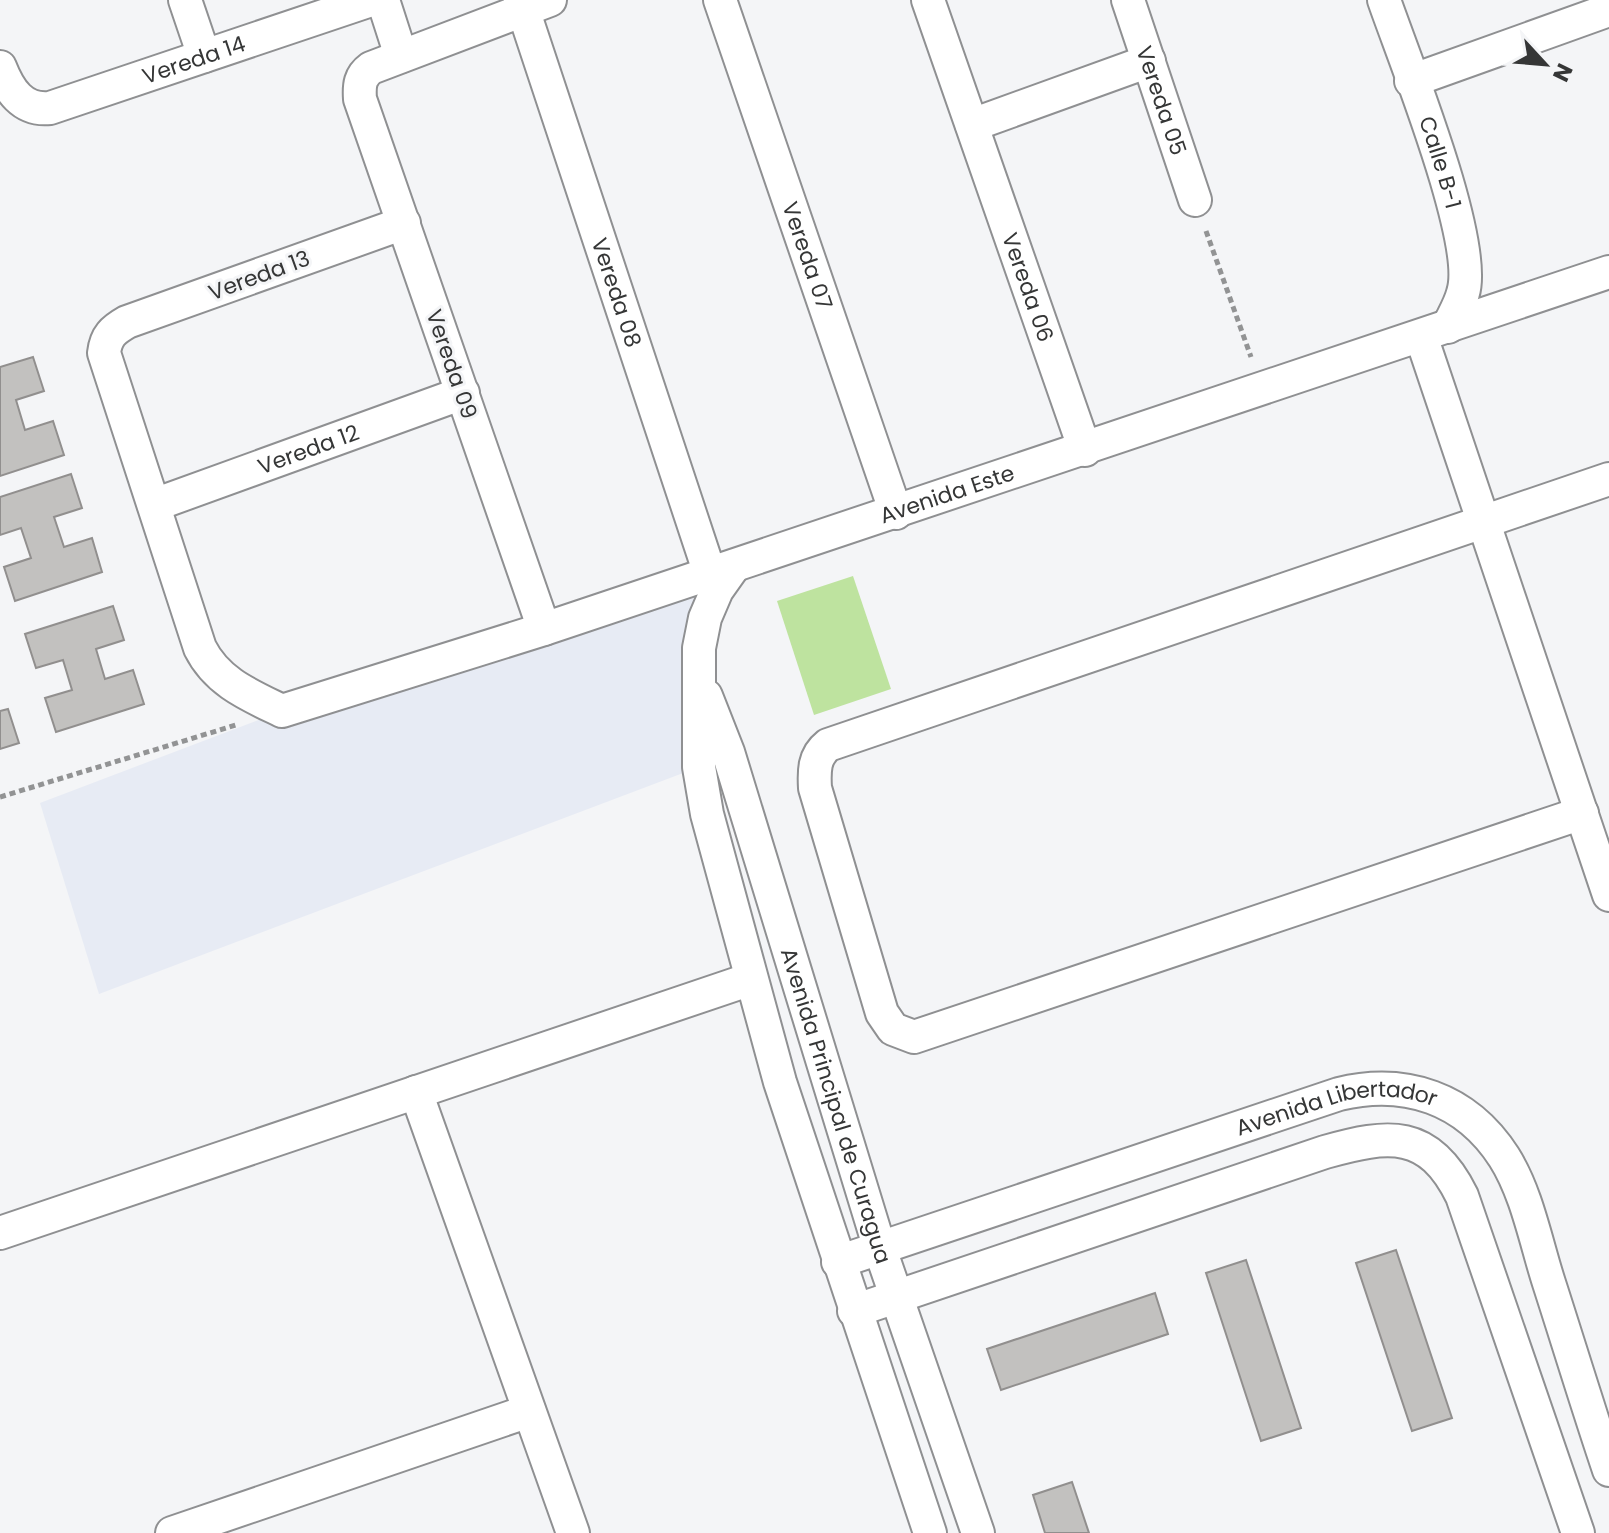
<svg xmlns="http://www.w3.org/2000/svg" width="1609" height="1533" viewBox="0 0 1609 1533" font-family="Poppins,sans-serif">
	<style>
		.built { fill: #e7ebf4 }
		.green { fill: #bee39f }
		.building { fill: #c2c1bf; stroke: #918f8e; stroke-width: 2 }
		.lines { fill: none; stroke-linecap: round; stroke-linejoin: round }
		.minor-casing { stroke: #8f9092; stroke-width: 36 }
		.path { stroke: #929394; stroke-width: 5; stroke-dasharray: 6 4; stroke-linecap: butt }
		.minor { stroke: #fff; stroke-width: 32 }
		.labels { text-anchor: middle; stroke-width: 6; stroke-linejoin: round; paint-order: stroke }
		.street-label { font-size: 22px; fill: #353636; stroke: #f4f5f7 }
	</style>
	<rect width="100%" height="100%" fill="#f4f5f7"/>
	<path class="built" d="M717 590 699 767 99 994 40 803 282 711 544 629Z"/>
	<path class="green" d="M853 576 891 689 814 715 777 601Z"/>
	<path class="building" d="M33 357 44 391 16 400 25 430 53 421 64 455 0 476V367Z
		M71 474 82 508 54 517 64 547 92 538 102 572 15 601 4 567 31 558 21 528 0 535V497Z
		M113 606 124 640 96 649 105 679 133 670 144 704 56 732 45 698 72 690 63 660 36 668 25 634Z
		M8 709 19 743 0 749V711Z
		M1396 1250 1452 1418 1412 1431 1356 1263Z
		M1246 1260 1301 1428 1261 1441 1206 1273Z
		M1155 1293 1168 1334 1001 1390 987 1349Z
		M1072 1482 1089 1533H1045L1033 1495Z"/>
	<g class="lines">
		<g class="minor-casing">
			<g id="minor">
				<path d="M185 0 204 56"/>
				<path d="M383 0 401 56"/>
				<path id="s1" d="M520 0 710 574"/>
				<path id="s2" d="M720 0 896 513"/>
				<path id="s3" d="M928 0 1085 450"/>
				<path id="s4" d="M1128 0 1195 200"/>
				<path id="s5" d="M1384 0C1404 58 1479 242 1463 293 1460 305 1453 316 1448 327"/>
				<path id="s6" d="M0 67C9 90 22 111 50 108L371 0"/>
				<path d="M1411 81 1609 10"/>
				<path d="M972 125 1149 61"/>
				<path id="s7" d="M404 223 127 322C113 330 106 336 104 353L200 648C217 682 249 695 282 711L544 629 1609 272"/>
				<path d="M1421 336 1609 895"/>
				<path id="s8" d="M154 505 463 393"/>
				<path d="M734 566 717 590 705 618 699 648V767L707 814 780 1082 930 1533"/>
				<path d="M544 629 360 99C359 85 360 76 371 68L550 0"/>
				<path id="s9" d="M706 696 728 752 880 1249 978 1533"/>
				<path d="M1582 813 914 1037 893 1029 882 1013 815 788C814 771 814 756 828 745L1609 479"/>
				<path d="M416 1092 573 1533"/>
				<path d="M0 1233 751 979"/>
				<path id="s10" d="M838 1262 1339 1094C1405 1078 1466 1098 1504 1157 1527 1193 1536 1243 1549 1283 1569 1345 1588 1408 1609 1470"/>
				<path d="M854 1311 1325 1152C1389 1134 1429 1129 1462 1196L1578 1533"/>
				<path d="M172 1533 529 1411"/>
			</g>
		</g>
		<path class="path" d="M1206 231 1251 357
			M0 797 236 725"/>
		<use href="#minor" class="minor"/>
	</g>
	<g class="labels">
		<g class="street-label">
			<text dy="8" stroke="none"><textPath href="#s6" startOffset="222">Vereda 14</textPath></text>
			<text dy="8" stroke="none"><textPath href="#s4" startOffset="106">Vereda 05</textPath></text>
			<text dy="8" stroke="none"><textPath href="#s5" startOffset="172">Calle B-1</textPath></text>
			<text dy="8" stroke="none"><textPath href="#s2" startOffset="270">Vereda 07</textPath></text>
			<text transform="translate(259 275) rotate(-20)" y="8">Vereda 13</text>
			<text dy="8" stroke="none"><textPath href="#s3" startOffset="304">Vereda 06</textPath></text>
			<text dy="8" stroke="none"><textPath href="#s1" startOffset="308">Vereda 08</textPath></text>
			<text transform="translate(452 364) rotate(71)" y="8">Vereda 09</text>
			<text dy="8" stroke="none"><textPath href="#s8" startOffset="164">Vereda 12</textPath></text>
			<text dy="8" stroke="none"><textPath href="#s7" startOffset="1450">Avenida Este</textPath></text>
			<text dy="8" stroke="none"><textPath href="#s9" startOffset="430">Avenida Principal de Curagua</textPath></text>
			<text dy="8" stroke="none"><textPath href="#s10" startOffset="524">Avenida Libertador</textPath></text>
		</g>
	</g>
	<g transform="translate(1545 64) rotate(116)" stroke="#f4f5f7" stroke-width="6" paint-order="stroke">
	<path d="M0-6L14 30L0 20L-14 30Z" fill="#353636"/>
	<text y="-12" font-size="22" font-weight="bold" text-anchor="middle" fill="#353636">N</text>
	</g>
</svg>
